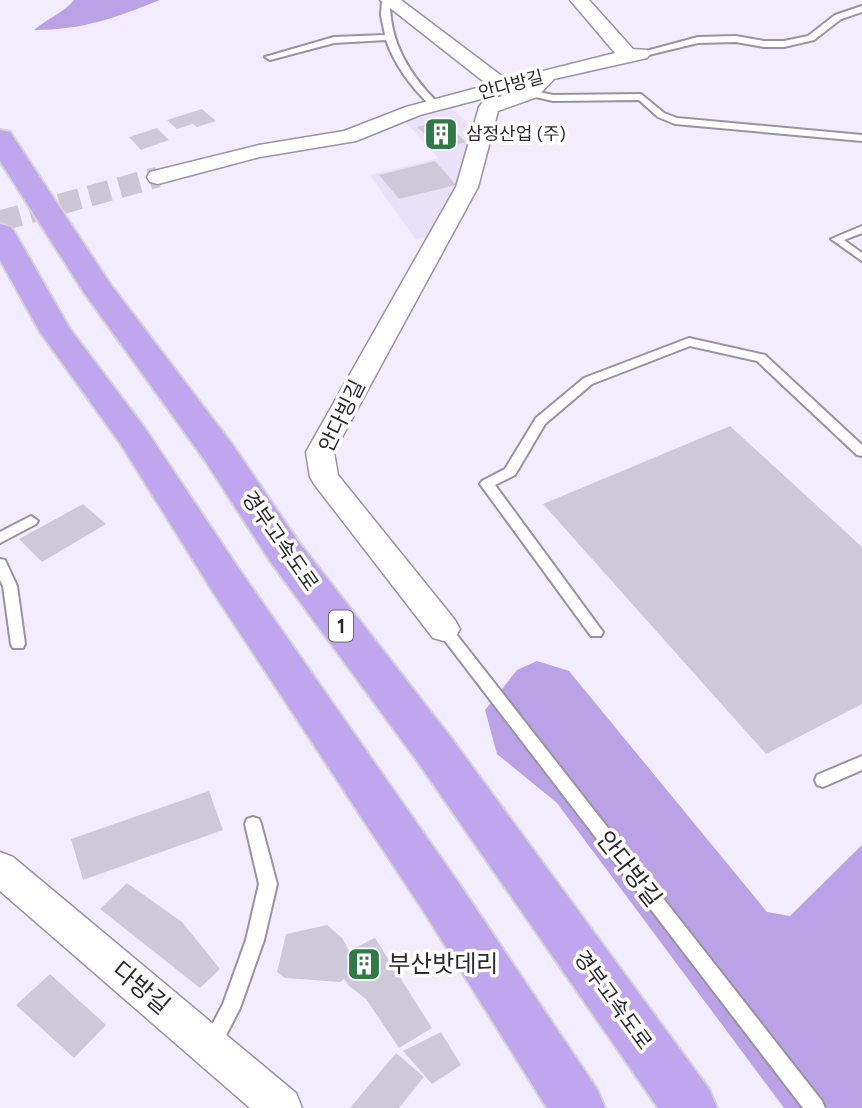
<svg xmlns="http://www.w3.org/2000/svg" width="862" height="1108" viewBox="0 0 862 1108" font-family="Figtree,'Noto Sans KR',sans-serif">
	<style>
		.built { fill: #e9e1f9 }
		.forest { fill: #bba2e7 }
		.building { fill: #cec9d9 }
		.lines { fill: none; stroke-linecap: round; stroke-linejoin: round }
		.street-tunnel { stroke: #cac6d4; stroke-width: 21; stroke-dasharray: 21 10; stroke-linecap: butt }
		.lane-casing { stroke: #9893a2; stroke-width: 4 }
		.street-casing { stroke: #9893a2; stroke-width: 3 }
		.highway-casing { stroke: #d4d4d5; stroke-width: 4 }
		.lane { fill: #fff; fill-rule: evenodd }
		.street { fill: #fff; fill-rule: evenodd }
		.highway { fill: #c0a5ef; fill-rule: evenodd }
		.labels { text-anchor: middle; stroke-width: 7; stroke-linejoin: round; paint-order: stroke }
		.far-street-label { font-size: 18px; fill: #2a282e; stroke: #fff }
		.far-poi-label { font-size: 18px; fill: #2a282e; stroke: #fff; text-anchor: start }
		.shield { fill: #fff; stroke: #6a686d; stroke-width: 2 }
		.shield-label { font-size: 19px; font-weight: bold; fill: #2a282e }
		.street-label { font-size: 21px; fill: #2a282e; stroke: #fff }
		.near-street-label { font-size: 24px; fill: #2a282e; stroke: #fff }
		.near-poi-label { font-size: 24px; fill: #2a282e; stroke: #fff; text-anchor: start }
	</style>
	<rect width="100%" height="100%" fill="#f2edfe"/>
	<path class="built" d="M452 109 476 130 464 187 432 236 415 239 370 175 438 158 405 121Z"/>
	<path class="forest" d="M74 0H160C114 18 84 30 34 30 45 20 66 11 74 0Z
		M537 661 569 671 767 912 790 916 862 845V1108H784L557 803 497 754 485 710 517 670Z"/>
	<path class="building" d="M202 109 216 121 197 127 193 124 177 129 167 120Z
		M443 120 466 142 440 149 417 127Z
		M157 128 169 140 141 150 129 137Z
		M435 161 456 185 399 199 379 175Z
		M730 426 862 547V704L766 754 543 504Z
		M83 504 106 524 42 562 19 539Z
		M209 791 223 830 83 880 71 839Z
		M127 883 182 922 220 969 200 988 100 909Z
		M327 925 342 938 349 951 375 938 432 1028 399 1048 366 999 349 986 344 979 340 982 285 978 277 972 286 934Z
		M50 974 106 1025 74 1058 16 1005Z
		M441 1032 461 1065 432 1084 403 1051Z
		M396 1053 424 1077 399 1108H350Z"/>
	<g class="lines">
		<path class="street-tunnel" d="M0 221 158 177"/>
		<g class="lane-casing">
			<path id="lane" d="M382 0H390C389 42 409 74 438 103V107H432C412 88 395 66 386 40L334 43 270 60 265 57 334 37 385 35 381 15Z
				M862 6V12L841 19 814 40 784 47H764L736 42 698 43 640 57 635 54 698 37 736 36 764 41H784L808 36 835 15Z
				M530 90 553 95 641 94 664 113 677 118 862 135V141L675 124 658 117 639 100 553 101 527 95V91Z
				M862 226V233L844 240 862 253V261L831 239Z
				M689 338 765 355 862 445V456L857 455 757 361 690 346 592 384 545 424 515 475 495 485 603 632 601 636H591L480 484 482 481 505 469 536 418 584 378Z
				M31 516 38 521 36 524 0 543V532Z
				M0 559 5 560 17 586 25 644 23 648H13L11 644 3 586 0 580Z
				M444 623 449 625 822 1101 825 1108H803L439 633 437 629 439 625Z
				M862 756V770L823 787 817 785 815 780 817 775Z
				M253 817 259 819 261 824 277 884 264 940 240 1008 217 1053 210 1055 203 1053 201 1046 223 1004 246 940 259 884 245 824 247 819Z"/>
		</g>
		<g class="street-casing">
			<path id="street" d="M380 0H401L507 80 615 53 570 0H589L633 49 647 50 650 54 647 58 554 79 537 97 498 111 478 187 334 452 338 475 455 620 460 629 455 638 444 641 433 638 314 484 310 477 306 452 456 187 479 107 482 103 502 96 500 94 420 115 356 141 260 157 158 184 150 182 147 177 150 172 259 145 344 131 406 107 488 85Z
				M0 852 13 857 296 1093 302 1108H250L0 891Z"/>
		</g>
		<g class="highway-casing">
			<path id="highway" d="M0 130 10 132 111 285 232 444 298 541 452 739 709 1089 717 1108H658L420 765 270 561 206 462 83 291 0 161Z
				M0 224 11 227 15 233 70 329 144 427 241 572 460 885 597 1089 605 1108H547L426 915 213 592 120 443 40 332 0 260Z"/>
		</g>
		<use href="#lane" class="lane"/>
		<use href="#street" class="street"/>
		<use href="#highway" class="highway"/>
	</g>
	<defs>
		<g id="building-square" transform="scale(1.75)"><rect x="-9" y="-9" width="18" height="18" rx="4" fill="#317946" stroke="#fff"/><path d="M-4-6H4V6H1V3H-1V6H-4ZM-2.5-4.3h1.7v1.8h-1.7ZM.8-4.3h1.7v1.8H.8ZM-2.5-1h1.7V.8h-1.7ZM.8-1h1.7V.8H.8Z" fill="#fff"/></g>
	</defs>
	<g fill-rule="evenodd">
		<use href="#building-square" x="441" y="134"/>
		<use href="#building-square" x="364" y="964"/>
	</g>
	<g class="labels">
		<g class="far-street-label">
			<text transform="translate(511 85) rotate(-15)" y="6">안다방길</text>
		</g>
		<g class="far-poi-label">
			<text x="466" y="140">삼정산업 (주)</text>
		</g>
		<rect class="shield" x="329" y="610.5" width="24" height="31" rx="5"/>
		<g class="shield-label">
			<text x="341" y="633">1</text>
		</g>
		<g class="street-label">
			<text transform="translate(342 416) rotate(-64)" y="7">안다빙길</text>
			<text transform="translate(280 541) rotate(55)" y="7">경부고속도로</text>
			<text transform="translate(613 1000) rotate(54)" y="7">경부고속도로</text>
		</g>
		<g class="near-street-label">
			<text transform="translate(629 869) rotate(52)" y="8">안다방길</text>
			<text transform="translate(141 988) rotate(40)" y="8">다방길</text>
		</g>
		<g class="near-poi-label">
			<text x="388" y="972">부산밧데리</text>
		</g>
	</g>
</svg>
